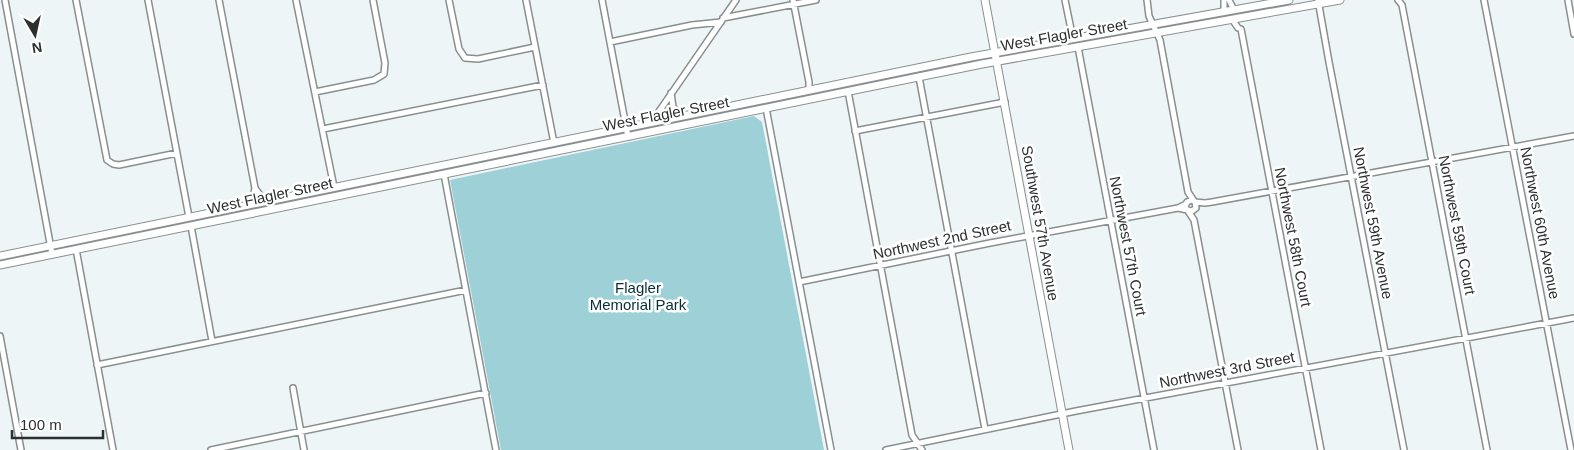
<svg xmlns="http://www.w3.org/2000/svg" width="1574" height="450" viewBox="0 0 1574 450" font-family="Arial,sans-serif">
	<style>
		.green { fill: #9dd0d7 }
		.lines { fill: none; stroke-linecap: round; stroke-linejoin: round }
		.street-casing { stroke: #898f90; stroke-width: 8 }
		.secondary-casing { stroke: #898f90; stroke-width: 9 }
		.street { stroke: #fff; stroke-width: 5 }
		.secondary { stroke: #fff; stroke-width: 7 }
		.labels { text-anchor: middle; stroke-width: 5; stroke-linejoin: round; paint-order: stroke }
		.street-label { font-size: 15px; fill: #2d3030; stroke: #fff }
		.park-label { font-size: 15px; fill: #082f34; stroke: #fff }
	</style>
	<rect width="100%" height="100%" fill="#eef5f6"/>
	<path class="green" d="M754 116 762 122 824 450H501L450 180Z"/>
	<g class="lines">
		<g class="street-casing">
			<path id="street" d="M5 0 52 254
				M76 0 107 160 113 164 119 165 177 153
				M148 0 189 217
				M219 0 255 188 252 204
				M296 0 334 187
				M449 0 459 49 465 58 478 59 535 47
				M526 0 554 143
				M602 0 628 137
				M793 0 809 82V91
				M1065 0 1073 39
				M1147 0 1149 16 1160 40 1188 192 1194 201
				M1229 0 1234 10
				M1318 0 1329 62 1404 450
				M1398 0 1402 5 1487 450
				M1484 0 1571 450
				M1568 0 1574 34
				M1224 12V0
				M723 18 816 0
				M1232 19 1238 28 1241 29 1321 450
				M610 42 692 25 721 22
				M1078 47 1154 450
				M919 77 985 429
				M848 91 912 435 922 450
				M315 92 374 80 384 74 385 63 373 0
				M671 93 673 107 681 116
				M766 108 831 450
				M651 123 736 0
				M323 129 543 85
				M855 131 1005 102
				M444 174 496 450
				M255 188 265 202
				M1195 202 1205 203 1212 202 1574 136
				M1178 208 1192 211 1196 208 1195 202 1192 200 1187 202 1185 207 1187 210
				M1188 211 1194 220 1238 450
				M191 226 212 341
				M76 249 113 450
				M799 282 990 243 1178 208 1186 204
				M0 336 21 450
				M97 365 466 290
				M293 388 304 450
				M211 450 486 393
				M886 450 1076 411 1574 318"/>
		</g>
		<g class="secondary-casing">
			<path id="secondary" d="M985 0 1069 450
				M0 256 971 57 1289 0
				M0 265 982 64 1340 0"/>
		</g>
		<use href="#street" class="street"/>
		<use href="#secondary" class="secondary"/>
	</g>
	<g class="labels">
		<g class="street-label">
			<text transform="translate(1064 35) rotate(-10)" y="5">West Flagler Street</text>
			<text transform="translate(666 114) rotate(-11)" y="5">West Flagler Street</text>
			<text transform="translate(270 196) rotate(-12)" y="5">West Flagler Street</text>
			<text transform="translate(1040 223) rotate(80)" y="5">Southwest 57th Avenue</text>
			<text transform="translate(1373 223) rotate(79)" y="5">Northwest 59th Avenue</text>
			<text transform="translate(1540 223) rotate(79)" y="5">Northwest 60th Avenue</text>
			<text transform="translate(1457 225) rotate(79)" y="5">Northwest 59th Court</text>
			<text transform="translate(1293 237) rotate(79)" y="5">Northwest 58th Court</text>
			<text transform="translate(942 240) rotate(-12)" y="5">Northwest 2nd Street</text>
			<text transform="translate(1128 246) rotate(79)" y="5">Northwest 57th Court</text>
			<text transform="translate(1227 370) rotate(-11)" y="5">Northwest 3rd Street</text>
		</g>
		<g class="park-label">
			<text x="638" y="293">Flagler<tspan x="638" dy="17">Memorial Park</tspan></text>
		</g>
	</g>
	<g transform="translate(35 35) rotate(171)" stroke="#ffffff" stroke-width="4" paint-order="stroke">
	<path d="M0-4L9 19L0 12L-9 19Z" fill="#2d3030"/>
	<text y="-8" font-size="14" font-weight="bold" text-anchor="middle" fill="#2d3030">N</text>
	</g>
	<path d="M12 430v8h91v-8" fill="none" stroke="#2d3030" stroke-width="2.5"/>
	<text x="20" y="430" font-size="15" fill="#2d3030" stroke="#ffffff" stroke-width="4" paint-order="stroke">100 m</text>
</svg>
